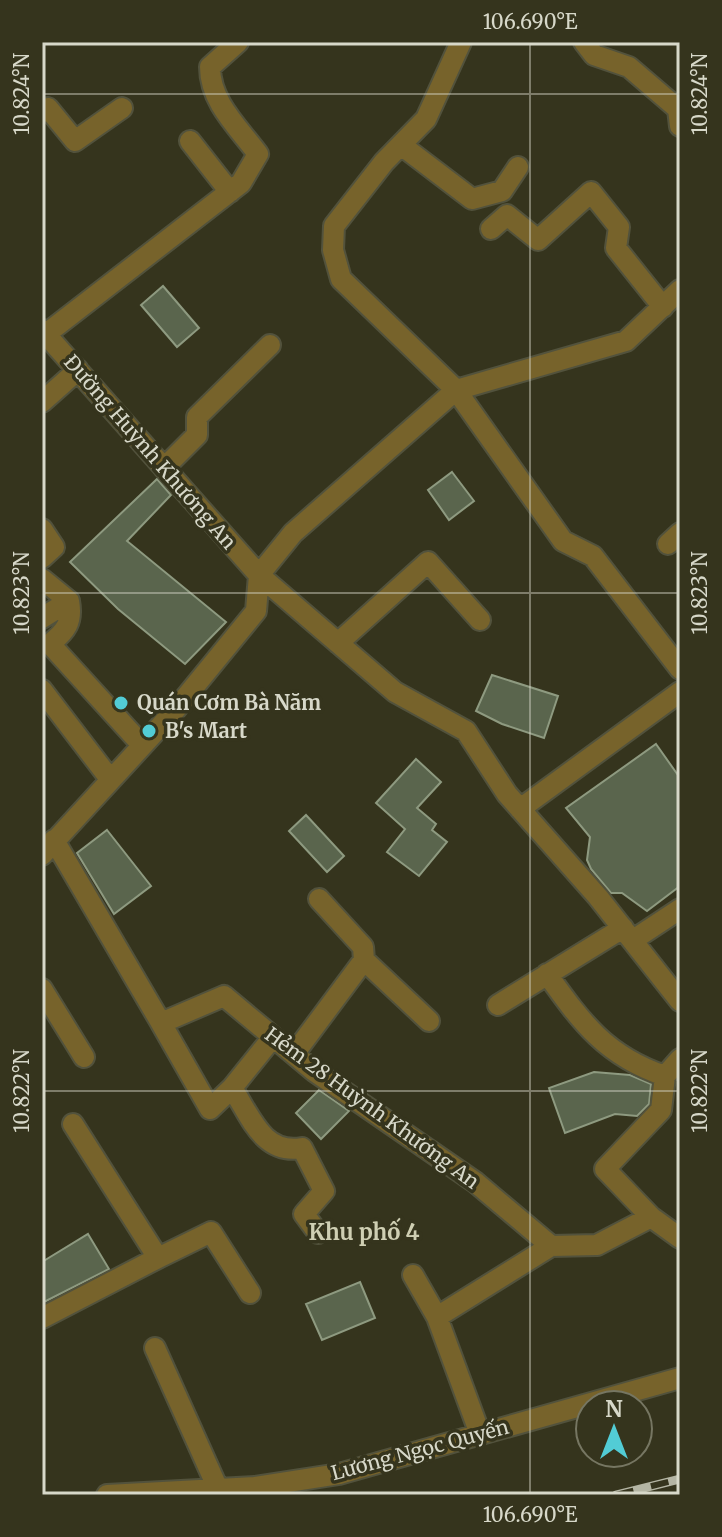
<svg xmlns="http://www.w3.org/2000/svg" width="722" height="1537" viewBox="0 0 722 1537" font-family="Merriweather,serif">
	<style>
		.building { fill: #5a654d; stroke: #8e9a80; stroke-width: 2 }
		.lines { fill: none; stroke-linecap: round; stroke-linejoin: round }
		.minor-casing { stroke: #52523c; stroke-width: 24 }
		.minor { stroke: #77632b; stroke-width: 20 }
		.rail-casing { stroke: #b4b5a4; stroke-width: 9 }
		.rail { stroke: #35341d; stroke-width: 6; stroke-dasharray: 18; stroke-linecap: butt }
		.ticks { fill: none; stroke: #d7d8c9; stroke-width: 2; stroke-opacity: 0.45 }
		.poi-dot { fill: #52ccd5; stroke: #35341d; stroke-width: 3 }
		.labels { text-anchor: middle; stroke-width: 7; stroke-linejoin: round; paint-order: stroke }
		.street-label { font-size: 20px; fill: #d7d8c9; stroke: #35341d }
		.poi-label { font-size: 20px; font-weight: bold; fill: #d7d8c9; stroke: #35341d; text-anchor: start }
		.neighbourhood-label { font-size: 22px; font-weight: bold; fill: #cfcfb3; stroke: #35341d }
		.neatline { fill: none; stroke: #d7d8c9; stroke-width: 3 }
		.ticks-label { font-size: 20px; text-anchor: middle; fill: #d7d8c9 }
	</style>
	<rect width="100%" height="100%" fill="#35341d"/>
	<path class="building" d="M163 286 199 328 177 347 141 305Z
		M452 472 474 501 449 520 428 490Z
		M157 479 171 495 127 541 226 622 185 664 118 609 70 562Z
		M492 675 558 696 544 738 502 724 476 711Z
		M656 744 680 778V886L647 911 622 893H611L591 869 587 860 590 837 566 808Z
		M416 759 441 782 417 808 436 824 432 830 447 842 419 876 387 852 405 829 376 803Z
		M306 815 344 856 327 872 289 831Z
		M107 830 151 886 114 914 77 853Z
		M594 1072 630 1075 651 1084 649 1104 637 1116 615 1114 565 1133 549 1088Z
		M319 1090 349 1111 321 1139 296 1113Z
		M88 1234 109 1269 42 1303V1262Z
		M360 1282 375 1318 322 1340 306 1304Z"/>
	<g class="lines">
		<g class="minor-casing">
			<path id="minor" d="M461 42 426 119 384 162 334 226 333 250 341 279 456 390 563 541 593 556 680 669
				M584 42 594 55 629 67 678 109 680 126
				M42 112 48 108 75 141 122 108
				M190 141 230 192
				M401 145 472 199 502 191 518 167
				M491 229 507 215 538 240 591 192 619 227 616 248 663 307
				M42 330 259 575 395 692 466 731 507 794 598 897 680 1001
				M46 334 241 183 258 154C238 127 210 102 210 67L238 42
				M42 402 78 370
				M164 468 197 435V417L270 345
				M42 529 54 547 42 558
				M668 544 680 533
				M259 575 293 533 456 390 626 341 680 290
				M42 579 69 601
				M69 601C73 622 66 631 50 644L142 745
				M42 618 69 601
				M338 643 428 562 480 620
				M42 690 110 779
				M520 809 680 692
				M54 840 161 1023 224 996 314 1071 475 1182 551 1246
				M42 855 176 709 256 611 259 575
				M319 899 363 947 364 960 429 1021
				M633 940 680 909
				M547 974C582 1023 606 1056 665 1076L680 1059
				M42 989 84 1057
				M498 1005 623 928
				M161 1023 210 1109 232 1088
				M273 1037 232 1088C251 1117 263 1155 302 1148L324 1191 304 1214 318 1233
				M294 1054 364 960
				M665 1076 661 1110 605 1169 651 1217 680 1238
				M158 1258 211 1232 250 1293
				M413 1275 437 1317 480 1434
				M437 1317 551 1246 597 1245 651 1217
				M42 1318 158 1258 73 1124
				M155 1348 218 1489
				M107 1495 255 1487 339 1474 680 1378"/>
		</g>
		<use href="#minor" class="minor"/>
		<g class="rail-casing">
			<path id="rail" d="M616 1495 680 1479"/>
		</g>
		<use href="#rail" class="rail"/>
	</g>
	<path class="ticks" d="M530 42V1495M42 94H680M42 593H680M42 1091H680"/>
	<g class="poi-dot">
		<circle cx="121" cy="703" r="8"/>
		<circle cx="149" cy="731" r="8"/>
	</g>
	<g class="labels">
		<g class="street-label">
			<text transform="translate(150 452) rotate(49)" y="7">Đường Huỳnh Khương An</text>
			<text transform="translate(372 1108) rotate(36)" y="7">Hẻm 28 Huỳnh Khương An</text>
			<text transform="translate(420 1450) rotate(-15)" y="7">Lương Ngọc Quyến</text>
		</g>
		<g class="poi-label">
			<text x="137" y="710">Quán Cơm Bà Năm</text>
			<text x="165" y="738">B's Mart</text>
		</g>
		<g class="neighbourhood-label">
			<text x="364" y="1240">Khu phố 4</text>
		</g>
	</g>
	<rect width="722" height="1537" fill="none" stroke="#35341d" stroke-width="88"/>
	<g transform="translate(614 1429)"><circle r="38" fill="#35341d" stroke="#767662" stroke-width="2"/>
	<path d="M0-6L14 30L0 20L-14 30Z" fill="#52ccd5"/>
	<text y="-12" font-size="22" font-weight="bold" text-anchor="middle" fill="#d7d8c9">N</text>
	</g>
	<rect x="44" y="44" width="634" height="1449" class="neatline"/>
	<g class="ticks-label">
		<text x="530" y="29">106.690°E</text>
		<text transform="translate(22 94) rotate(-90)" y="7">10.824°N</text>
		<text transform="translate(700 94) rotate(-90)" y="7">10.824°N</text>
		<text transform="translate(22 593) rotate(-90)" y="7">10.823°N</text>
		<text transform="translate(700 593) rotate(-90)" y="7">10.823°N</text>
		<text transform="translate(22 1091) rotate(-90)" y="7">10.822°N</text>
		<text transform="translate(700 1091) rotate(-90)" y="7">10.822°N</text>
		<text x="530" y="1522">106.690°E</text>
	</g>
</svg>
